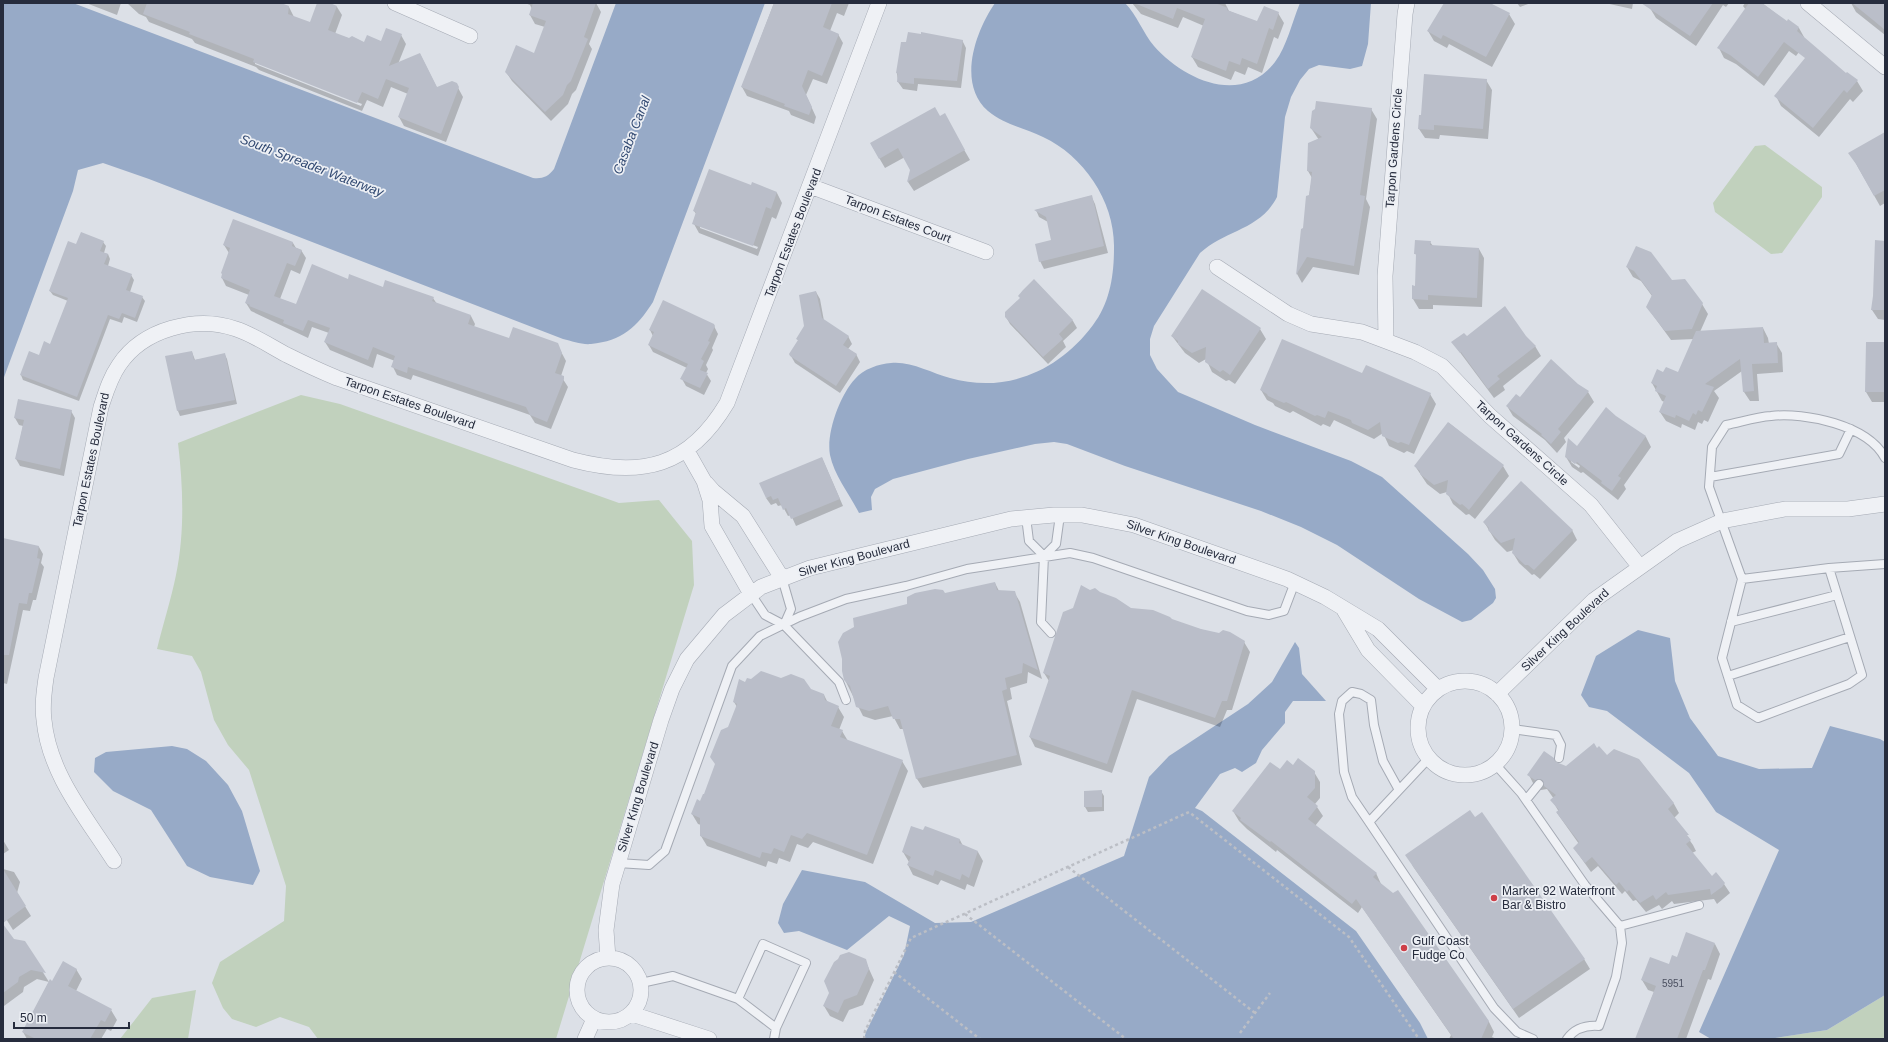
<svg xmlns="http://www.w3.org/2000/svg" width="1888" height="1042" viewBox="0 0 1888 1042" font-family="Helvetica,sans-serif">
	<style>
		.green { fill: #c1d1bd }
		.water { fill: #97aac7 }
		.shadow { fill: #0003; fill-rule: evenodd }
		.building { fill: #babec9 }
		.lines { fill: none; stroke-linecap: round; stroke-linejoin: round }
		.lane-casing { stroke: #a5aab4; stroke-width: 10 }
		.street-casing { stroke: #a5aab4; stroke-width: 16 }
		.path { stroke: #bbbec5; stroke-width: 2.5; stroke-dasharray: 3 3; stroke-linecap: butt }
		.lane { stroke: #eff1f5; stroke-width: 8 }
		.street { stroke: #eff1f5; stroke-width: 15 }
		.poi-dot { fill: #ce3f48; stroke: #eceff4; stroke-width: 1.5 }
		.labels { text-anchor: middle; stroke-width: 3.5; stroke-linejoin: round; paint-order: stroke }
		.number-label { font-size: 10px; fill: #4b5060 }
		.street-label { font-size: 12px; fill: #262c3d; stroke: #eceff4 }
		.poi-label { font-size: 12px; fill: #262c3d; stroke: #eceff4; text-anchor: start }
		.water-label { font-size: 13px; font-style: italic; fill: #304871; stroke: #eceff4 }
	</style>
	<rect width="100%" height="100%" fill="#dce0e7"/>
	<path class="green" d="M1765 145 1822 187V197L1782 253 1771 254 1715 212 1713 203 1755 146Z
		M301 395 340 404 619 503 659 500 692 541 694 585 556 1039H318L309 1027 280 1017 256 1027 232 1019 223 1008 212 983 220 962 284 921 286 886 249 770 228 745 214 720 201 672 192 656 157 649C163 624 171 600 176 575 185 532 183 486 178 443Z
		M196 990 188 1039H120L152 998Z
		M1885 995V1039H1769L1827 1030Z"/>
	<path class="water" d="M3 3H73L533 178C542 179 548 177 554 169L616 3H765L653 302C637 327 622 341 591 344 582 345 572 341 563 339L149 179 103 163 78 170 73 191 3 380Z
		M995 3H1125C1137 15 1143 33 1154 46 1184 80 1241 106 1275 62 1287 46 1292 22 1300 3H1371L1368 44 1362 66 1350 69 1319 65 1309 69 1300 80 1291 97 1285 117 1277 197C1260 230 1225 230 1200 253L1154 326 1150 339V355L1157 369 1178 392 1255 425 1351 461 1382 477 1468 554 1483 570 1495 589 1496 598 1493 603 1471 620 1462 622 1419 599 1337 545 1301 527 1261 511 1125 466 1067 444 1054 442 1035 444 968 459 893 479 875 489 871 497 872 510 859 513C850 495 834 475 830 455 826 433 840 395 855 379 863 369 879 364 891 363 911 361 931 373 950 378 1006 394 1059 371 1093 325 1110 303 1114 275 1114 248 1115 202 1084 156 1043 137 1025 128 1005 125 988 111 957 84 975 32 995 3Z
		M1638 630 1670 638 1675 681 1690 718 1718 756 1759 769 1812 768 1830 726 1880 739 1885 742V995L1827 1030 1769 1039H1711L1699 1032 1779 850 1716 812 1689 773 1607 711 1589 707 1581 695 1596 656Z
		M1295 642 1299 648 1302 674 1326 701H1293L1285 712V723L1262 750 1256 763 1242 772 1235 768 1220 774 1195 808 1202 811 1356 931 1420 1023 1428 1039H864L866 1032 904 955 910 926 889 916 847 950 799 931 784 933 778 923 783 904 802 870 865 882 935 923 971 922 1124 856 1149 777 1169 756 1248 704 1272 682Z
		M172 746 187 749 206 761 228 785 242 811 260 871 253 885 210 877 187 866 151 810 113 791 94 772 95 758 106 752Z"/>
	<path class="shadow" d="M86 3H121L117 15Z
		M127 3H278L289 7 294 17 310 24 318 3H327L337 7 342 15 335 34 364 43 382 42 401 35 406 44 398 64 420 54 437 88 456 84 463 97 446 142 404 126 399 117 408 94 391 87 383 107 367 100 362 111 259 70 256 67 195 43 192 39 149 22 146 17 139 14ZM255 62 362 104 361 106 255 64Z
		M525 3H596L601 12 589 44 592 49 576 90 572 94 568 104 551 121 512 81 506 72 535 54 545 27 535 24 530 15 532 9 530 5Z
		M774 3H849L844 16 837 13 830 31 838 34 843 43 827 84 813 79 806 95 816 117 814 124 791 115 789 111 747 96 742 87Z
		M1132 3H1225L1229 11 1257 22 1278 13 1284 23 1278 39 1274 37 1262 73 1248 67 1245 75 1235 71 1231 80 1198 67 1192 57 1204 26 1183 17 1178 28 1141 14Z
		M1445 3H1488L1509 14 1515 24 1492 67 1449 44 1447 48 1434 41 1428 31Z
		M1517 3H1531L1520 7Z
		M1605 3H1633L1632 9Z
		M1653 3H1729L1726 7 1723 5 1696 46 1656 18 1650 8Z
		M1745 3H1762L1787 22 1799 28 1804 37 1805 44 1796 56 1789 51 1764 86 1736 64 1724 58 1719 48 1746 10 1743 6Z
		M1851 3H1885V35L1856 12Z
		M962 40 966 48 961 88 918 84 917 91 903 89 898 82 897 73Z
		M1486 80 1492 90 1488 139 1440 135 1439 139 1425 138 1419 129Z
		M1857 81 1863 91 1853 102 1850 99 1819 137 1781 106 1776 96Z
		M1371 109 1377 119 1366 199 1370 207 1359 275 1313 267 1302 283 1297 274 1302 230 1304 229 1312 178 1308 171 1319 140 1311 128Z
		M944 115 970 160 914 191 908 182 912 170 905 157 885 168 871 144Z
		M1885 133V203L1880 206 1850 153Z
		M751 186 777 193 782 203 776 219 772 217 758 256 699 233 694 224 697 215 694 211ZM700 225 758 247 757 249 700 228Z
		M1091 196 1095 204 1108 253 1044 269 1040 261 1052 241 1048 222 1039 217 1036 210Z
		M234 221 293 243 296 248 301 250 306 258 300 274 291 270 280 299 297 305 348 280 433 298 437 304 471 316 475 324 474 327 509 340 557 344 566 361 561 376 568 387 551 429 535 423 530 415 507 407 413 375 411 380 397 375 393 367 395 361 377 354 373 368 330 350 325 342 329 333 312 327 308 338 251 311 246 303 249 295 226 286 222 278 229 253 224 245Z
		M103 242 106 246 104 253 108 254 110 259 108 266 131 275 134 280 130 292 142 297 145 301 137 322 124 317 122 323 110 319 79 401 23 380 21 375 30 352 40 356 51 345 68 301 53 295 50 291 76 246Z
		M1430 242 1433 246 1479 249 1484 258 1482 307 1433 305V309H1419L1413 299 1416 287 1417 257 1415 253Z
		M1885 261V320L1878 319 1872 310Z
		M1627 267 1671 281 1702 304 1708 314 1700 332 1763 328 1768 338 1769 344 1776 343 1782 353 1783 372 1757 374 1759 401H1750L1744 392 1742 371 1714 391 1719 398 1708 422 1704 420 1702 424 1698 422 1695 430 1682 424 1681 428 1666 421 1660 412 1665 402 1662 401 1652 383 1664 373 1678 374 1694 339 1671 340 1647 307 1652 296 1641 281 1633 277Z
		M1034 280 1073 321 1077 328 1063 341 1066 347 1048 364 1010 324 1006 317Z
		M816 292 820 299 824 321 848 336 852 344 848 349 856 354 860 362 840 393 795 363 791 356 799 341 797 339 805 327Z
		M713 324 718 334 712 348 713 350 706 365 708 369 706 373 711 381 704 395 686 386 682 379 687 368 653 352 649 345 653 336 650 330Z
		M1260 329 1266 339 1235 384 1229 380 1226 381 1212 372 1206 359 1199 363 1185 353 1172 336Z
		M1466 337H1526L1535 346 1541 356 1503 386 1505 390 1494 398 1453 343Z
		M1885 343V402H1872L1866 392Z
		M192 352 195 360 225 355 227 359 237 404 180 416 178 411 167 357Z
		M1363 375 1430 394 1436 404 1414 454 1407 451 1404 453 1389 446 1383 433 1374 439 1334 420 1330 427 1323 424 1321 426 1293 411 1290 413 1275 406 1273 403 1267 400 1261 390Z
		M1577 385 1588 392 1594 402 1564 438 1566 442 1557 453 1545 440 1513 416 1507 406 1520 398Z
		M71 411 75 418 64 476 20 466 16 459 23 426 19 425 15 418Z
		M1616 417 1646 437 1651 447 1624 485 1626 489 1618 500 1583 472 1581 473 1572 467 1566 457ZM1571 460 1580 466 1579 468 1571 462Z
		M1449 423 1503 466 1509 476 1475 519 1469 514 1466 515 1453 504 1447 492 1440 494 1427 484 1415 466Z
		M822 458 843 506 796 526 791 515 788 516 782 505 778 506 776 503 771 505 766 498Z
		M1484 522 1572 530 1577 540 1540 579 1534 574 1532 575 1519 563 1513 553 1514 550 1507 552 1495 540Z
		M3 539 39 547 43 554 41 563 44 567 36 600H33L30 611 23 610 7 684 3 683Z
		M995 583 999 591 1014 592 1020 602 1042 679 1028 672 1027 683 1010 688 1012 699 1007 701 1022 765 923 788 917 779 904 729H900L893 716 875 720 863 716 845 680 945 594Z
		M1090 591 1099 593 1130 609 1244 642 1250 652 1232 710H1227L1220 727 1137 699 1112 773 1035 747 1030 737 1049 681 1044 673 1074 609Z
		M746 683 810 690 824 695 828 703 838 707 844 717 839 730 842 731 848 741 902 761 908 771 873 864 813 842 808 848 797 844 790 862 779 858 777 864 768 861 766 867 707 846 701 836V825L698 824 692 814 705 796 737 707 734 702Z
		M1597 749 1606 757 1638 759 1674 804 1679 813 1674 818 1693 845 1696 851 1692 853 1712 877 1724 884 1730 893 1717 904 1714 899 1674 904 1672 901 1662 909 1659 905 1646 912 1636 900 1633 901 1625 891 1622 894 1598 866 1591 872 1574 848 1579 844 1557 813 1559 812 1552 800 1554 799 1547 789 1541 790 1534 785 1529 775 1556 764 1566 767Z
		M1293 766 1314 772 1320 782V798L1315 804 1323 816 1315 826 1376 873 1381 884 1489 1022 1494 1032 1492 1037 1497 1039H1449L1451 1035 1362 907 1358 913 1277 850 1276 852 1247 829 1239 821 1233 811 1280 771Z
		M1101 791 1104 796V811L1088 812 1085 807V792Z
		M3 840 9 850 3 854Z
		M960 840 963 846 978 852 983 861 974 887 967 884 965 890 941 880 938 885 913 875 908 865 909 862 903 852Z
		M1412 865 1584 959 1590 969 1519 1018Z
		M3 869 14 872 20 882 17 893 31 916 13 930 3 914Z
		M3 926 13 940 24 942 49 982 52 983 76 969 82 979 76 991 111 1010 117 1020 111 1031 107 1029 101 1039H27L23 1032 49 982 37 979 24 987 23 992 4 1006Z
		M1715 944 1720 954 1711 980 1708 979 1686 1039H1636L1654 992 1648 990 1642 980 1670 966 1678 958Z
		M865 960 874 980 863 1005 849 1010 843 1022 830 1016 824 1006Z"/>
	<path class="building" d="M147 3H281L289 6 288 14 310 22 317 3H330L337 6 328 30 349 38 352 36 364 42 367 35 381 41 386 28 402 34 389 66 420 53 437 87 452 81 457 83 459 87 441 134 398 117 409 88 386 79 378 99 362 92 357 103 253 62 254 59 189 34 190 32 143 14Z
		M533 3H596L584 37 588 39 571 81 567 85 563 95 545 112 505 72 516 45 534 53 546 21 529 15Z
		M774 3H832L823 27 839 34 822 76 808 70 802 86 812 107 809 115 784 106 785 104 741 87Z
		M1134 3H1215L1228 8 1227 10 1257 21 1264 6 1279 12 1273 30 1269 28 1257 64 1242 58 1240 65 1229 61 1226 71 1191 57 1205 19 1177 8 1173 19Z
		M1444 3H1490L1510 13 1486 57 1443 35 1441 39 1427 31Z
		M1641 3H1713L1690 36Z
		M1749 3H1762L1787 21 1788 19 1799 27 1797 31 1846 73 1847 72 1858 80 1847 93 1844 90 1813 128 1774 96 1805 58 1784 42 1758 77 1730 55 1717 48Z
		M1852 3H1885V30L1873 20Z
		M908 32 921 34V32L963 40 957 81 914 78V84L897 82 898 74 896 73 901 42H906Z
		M1424 74 1487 79 1483 129 1434 125V130L1418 129 1419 115H1421Z
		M1316 101 1372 108 1360 195 1365 196 1354 266 1307 257 1296 275 1301 229 1303 228 1306 196 1309 195 1312 172 1307 171 1308 143 1322 137 1310 128 1312 111 1315 109Z
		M935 107 940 116 945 113 965 150 907 182 910 170 898 148 879 159 870 143Z
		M1885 132V190L1874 196 1856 164 1848 153Z
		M709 169 751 185 752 182 777 192 771 209 766 207 753 246 692 224 696 212 693 211Z
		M1092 195 1104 246 1039 262 1035 244 1051 240 1046 217 1034 210Z
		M233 219 293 242 292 246 302 250 295 266 287 263 274 296 296 304 312 264 348 279 349 274 383 287 385 280 434 297 432 301 471 315 468 324 509 338 513 327 558 343 562 353 555 373 564 376V379L547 422 530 415 526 407 502 399 408 367 407 373 391 367 395 356 373 347 368 360 324 342 330 328 308 320 303 331 283 323 284 320 249 306 250 305 245 303 250 290 221 278 222 274 221 273 230 248 223 245Z
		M81 232 104 241 100 251 108 254 104 264 132 274 126 290 143 296 135 318 122 313 119 319 108 315 77 397 20 375 29 351 39 355 44 341 50 344 68 298 49 291 68 241 76 244Z
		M1415 240 1431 241 1430 245 1479 248 1477 298 1428 295V300L1412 299V285L1415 286 1416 254H1414Z
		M1875 240 1885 241V310H1871L1873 296Z
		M1636 246 1651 252 1672 280 1685 279 1703 303 1692 329 1665 331 1646 307 1652 295 1634 271 1626 267Z
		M1034 279 1073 320 1059 334 1063 339 1043 357 1005 317V312L1020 298 1018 296 1023 290Z
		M1202 289 1261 328 1230 375 1223 370 1220 372 1205 362 1206 347 1192 353 1178 344V341L1171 336Z
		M816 291 822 318 849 336 843 345 857 354 836 386 790 356 789 354 798 340 796 339 804 326 799 295Z
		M663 300 714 324 715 326 708 341 710 342 701 359 704 361 700 370 708 373 700 388 680 379 688 364 648 345 654 332 649 330Z
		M1505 306 1526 336 1536 346 1497 376 1500 379 1488 389 1461 352 1460 353 1451 342 1464 333 1467 336Z
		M1763 327 1764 343 1777 342 1778 363 1752 364 1754 391 1743 392 1740 359 1705 384 1714 387 1702 412 1698 410 1696 415 1693 413 1689 421 1676 415 1675 418 1659 412 1666 396 1655 391 1657 386 1651 383 1657 369 1663 372 1666 367 1678 372 1696 331Z
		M1282 339 1362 373 1366 365 1431 393 1409 445 1401 442 1398 443 1382 436 1380 422 1368 430 1352 423 1351 420 1328 411 1325 418 1317 415 1315 416 1286 402 1284 403 1268 396 1267 394 1260 390Z
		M1866 342H1885V392H1865Z
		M192 351 194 360 225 353 235 400 177 411 165 356Z
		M1551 359 1578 384 1589 391 1558 429 1561 432 1551 444 1541 435 1542 434 1506 406 1516 394 1520 397Z
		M18 399 72 410 60 469 15 459 24 420 14 418Z
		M1606 407 1616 416 1646 436 1618 476 1621 478 1612 491 1601 483 1602 481 1577 462 1575 464 1565 457 1568 438 1577 446Z
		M1448 422 1504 465 1469 510 1462 504 1460 505 1446 494 1448 480 1434 485 1420 474V471L1414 466Z
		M822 457 840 499 791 519 786 508 783 510 778 498 773 500 771 496 766 498 759 483Z
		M1521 481 1573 530 1534 570 1528 565H1525L1512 553 1515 538 1501 543 1488 530 1489 528 1483 522Z
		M3 538 39 546 37 558 40 559 32 593H29L27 604 19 603 9 655H3Z
		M995 582 997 590 1015 591 1038 670 1023 663 1022 673 1005 678 1007 689 1002 691 1017 755 916 779 900 719H893L888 706 869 711 856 707 850 686 844 680 842 671V659L838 642 843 633 854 627 853 618 907 604V597L915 593 935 589 943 590 945 593Z
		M1081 585 1090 590 1095 588 1100 592 1116 598 1131 608 1153 610 1170 617 1172 619 1201 629 1219 633 1223 630 1230 632 1245 641 1227 701H1222L1215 718 1132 690 1107 764 1029 737 1050 676 1043 673 1063 612 1073 608Z
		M761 671 781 678 791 674 804 679 811 689 824 694 825 700 839 706 831 726 843 730 840 737 903 760 867 855 807 833 802 839 791 835 784 852 774 848 771 854 762 852 760 858 700 836V818L691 814 697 799 700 801 703 794H704L715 764 710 757 721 730 728 727 737 704 733 702 739 679 745 682 747 678 751 679Z
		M1594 743 1597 748 1599 746 1607 755 1614 749 1639 759 1674 803 1668 809 1689 835H1687L1691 840 1686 844 1712 876 1716 872 1725 883 1722 887 1711 895 1710 889 1668 895 1666 892 1656 900 1653 895 1640 903 1629 890 1627 892 1619 882 1616 885 1592 857 1585 863 1573 848 1579 842 1556 812 1559 810 1550 800 1556 795 1544 786 1542 780H1535L1527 775 1544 751 1554 758 1556 762 1566 766Z
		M1298 758 1315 771V788L1307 797 1318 806 1308 819 1377 873 1373 877 1393 893 1398 890 1489 1021 1481 1039H1454L1356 899 1352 904 1271 841 1270 842 1240 820 1241 818 1232 811 1270 762 1280 769 1287 760 1293 765Z
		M1102 790V807H1084V791Z
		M1470 810 1475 817 1482 812 1585 959 1513 1009 1405 855Z
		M911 826 923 830 925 826 960 839 959 843 978 851 969 878 962 874 960 880 935 870 933 876 907 865 911 857 902 852Z
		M3 869 26 906 3 923Z
		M3 924 14 939 25 941 46 973 31 970 19 977 18 982 3 993Z
		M1686 932 1715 943 1705 970H1703L1677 1039H1635L1656 986 1641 980 1650 957 1669 964 1672 955 1677 957Z
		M849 952 866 959 869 969 857 995 844 1000 838 1013 823 1006 829 993 824 981 834 962 838 959 840 955Z
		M63 961 77 969 68 986 112 1009 105 1022 101 1020 90 1039H36L22 1032 50 979 52 981Z"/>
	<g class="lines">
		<g class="lane-casing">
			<path id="lane" d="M1885 458C1868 425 1805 412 1771 416 1756 417 1741 422 1726 425L1712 447 1709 487 1742 579 1829 568 1885 564
				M1710 477 1839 454 1851 429
				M1026 517 1029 541 1044 556 1056 544 1060 515
				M1044 556 1041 622 1051 633
				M1742 579 1722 658 1737 705 1758 718 1849 684 1862 675 1829 568
				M751 594 765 615 784 625 791 609 782 578
				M1731 622 1837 595
				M784 625 839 682 846 700
				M1728 676 1850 637
				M1512 729 1556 735 1561 745 1559 758
				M1429 758 1369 822 1494 1008 1517 1032 1533 1039
				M1495 764 1521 793 1585 885 1620 926 1622 943 1616 977 1599 1026C1587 1025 1575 1028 1567 1039
				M1526 800 1539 784
				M1369 822 1352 797 1344 772 1339 714 1342 701 1352 692 1361 694 1371 700 1374 725 1383 761 1399 790
				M618 863 649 865 665 851 732 666 760 636 799 617 846 599 906 586 967 569 1070 553 1093 558 1247 611 1269 615 1284 611 1295 582
				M1620 926 1699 905
				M641 983 673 976 738 999 776 1028
				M738 999 763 944 806 963 776 1028 774 1039"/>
		</g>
		<g class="street-casing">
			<path id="street" d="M395 3 470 36
				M1407 3 1405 14 1385 276 1386 341 1415 352 1442 366 1490 416 1591 505 1640 567
				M1808 3 1885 67
				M810 186 986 252
				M1217 267 1288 314 1311 324 1362 332 1386 341
				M687 451 704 481 710 500 712 526 751 594
				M706 483 713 491 743 516 782 578
				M1344 610 1368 650 1423 706
				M1418 728a47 47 0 1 1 94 0a47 47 0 1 1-94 0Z
				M1497 694 1594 600 1677 541 1722 521 1785 509H1848L1885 504
				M114 861C86 817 49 774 44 720 42 706 44 692 46 678L101 407C106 392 110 378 119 365 143 329 196 315 236 329 254 335 270 346 287 355 303 363 320 371 337 378L573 460C642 478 689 467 727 403L879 3
				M577 990a32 32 0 1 1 64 0a32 32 0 1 1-64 0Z
				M608 958 606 930 612 884 661 720 672 689 687 659 724 615 761 587 810 568 1011 519 1054 515H1082L1134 525 1287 579 1325 597 1378 629 1438 689
				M632 1014 709 1039
				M585 1039 594 1019"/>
		</g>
		<path class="path" d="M1068 867 1255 1013
			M965 914 1126 1039
			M894 972 980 1039
			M1240 1033 1270 993
			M864 1039 865 1031 911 938 1189 812 1349 937 1419 1039
			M1165 1039V1038"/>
		<use href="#lane" class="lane"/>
		<use href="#street" class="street"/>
	</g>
	<g class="poi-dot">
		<circle cx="1494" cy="898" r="4"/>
		<circle cx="1404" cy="948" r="4"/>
	</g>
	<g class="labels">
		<g class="number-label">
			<text x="1673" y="987">5951</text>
		</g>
		<g class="street-label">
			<text transform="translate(1394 148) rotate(-86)" y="4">Tarpon Gardens Circle</text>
			<text transform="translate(898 219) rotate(21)" y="4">Tarpon Estates Court</text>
			<text transform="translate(793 233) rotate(-69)" y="4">Tarpon Estates Boulevard</text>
			<text transform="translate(410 403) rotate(19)" y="4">Tarpon Estates Boulevard</text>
			<text transform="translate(1522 443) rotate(42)" y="4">Tarpon Gardens Circle</text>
			<text transform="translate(91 460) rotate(-78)" y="4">Tarpon Estates Boulevard</text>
			<text transform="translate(1181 542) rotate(19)" y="4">Silver King Boulevard</text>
			<text transform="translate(854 558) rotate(-15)" y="4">Silver King Boulevard</text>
			<text transform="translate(1565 630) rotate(-43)" y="4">Silver King Boulevard</text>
			<text transform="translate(638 797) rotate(-73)" y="4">Silver King Boulevard</text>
		</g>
		<g class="poi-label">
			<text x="1502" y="895">Marker 92 Waterfront<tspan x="1502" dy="14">Bar &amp; Bistro</tspan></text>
			<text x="1412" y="945">Gulf Coast<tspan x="1412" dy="14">Fudge Co</tspan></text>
		</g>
		<g class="water-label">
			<text transform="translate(631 135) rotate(-69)" y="5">Casaba Canal</text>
			<text transform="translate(312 165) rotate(21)" y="5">South Spreader Waterway</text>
		</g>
	</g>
	<rect width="1888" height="1042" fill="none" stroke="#262c3d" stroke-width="8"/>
	<path d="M14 1022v6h115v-6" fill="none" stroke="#262c3d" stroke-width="2"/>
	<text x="20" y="1022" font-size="12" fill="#262c3d" stroke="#eceff4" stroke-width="3" paint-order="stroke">50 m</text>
</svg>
